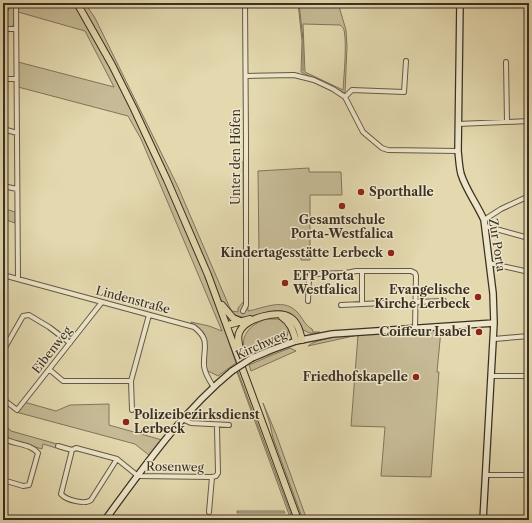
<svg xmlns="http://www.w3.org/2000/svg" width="532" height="523" viewBox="0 0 532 523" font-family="'Libre Caslon Text',serif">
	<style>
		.green { fill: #c6bb96; stroke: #80755c; fill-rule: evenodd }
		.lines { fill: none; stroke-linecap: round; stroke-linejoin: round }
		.stream { stroke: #7e7259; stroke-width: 1 }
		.street-casing { stroke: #655945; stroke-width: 6 }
		.secondary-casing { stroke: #3b2f22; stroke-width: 8 }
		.primary-casing { stroke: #3b2f22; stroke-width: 8 }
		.street { stroke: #ede6ca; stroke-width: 4 }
		.secondary { stroke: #ede6ca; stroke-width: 5.5 }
		.primary { stroke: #e3d8ae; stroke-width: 6 }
		.secondary-bridge-casing { stroke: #3b2f22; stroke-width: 8; stroke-linecap: butt }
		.secondary-bridge { stroke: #ede6ca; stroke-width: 5.5 }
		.poi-dot { fill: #8f2418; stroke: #ede6ca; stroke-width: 1.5 }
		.labels { text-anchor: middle; stroke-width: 3; stroke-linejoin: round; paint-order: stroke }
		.street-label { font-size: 12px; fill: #3b2f22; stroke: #ede6ca }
		.poi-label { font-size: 12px; font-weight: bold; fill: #3b2f22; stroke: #ede6ca; text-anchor: end }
	</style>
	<rect width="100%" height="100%" fill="#e3d8ae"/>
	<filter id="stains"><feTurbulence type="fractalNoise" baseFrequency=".005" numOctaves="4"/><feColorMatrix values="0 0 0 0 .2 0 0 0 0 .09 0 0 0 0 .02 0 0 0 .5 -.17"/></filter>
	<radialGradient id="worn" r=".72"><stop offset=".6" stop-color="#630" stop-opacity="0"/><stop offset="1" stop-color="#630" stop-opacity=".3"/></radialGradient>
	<path class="green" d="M11 3H85L95 18 178 187 229 306 232 311 238 312V308L244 301 243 161H247L248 311C265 308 284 297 298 313 303 319 305 325 312 329L313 332H320L319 333C315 333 310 334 307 332 296 327 297 312 282 311 263 309 247 325 231 312L219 313 236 363 218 376 208 371 203 367C204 357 207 344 201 335 197 330 194 329 191 322L209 326 222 331 141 139 128 116 18 87V62L114 87 85 31 18 12 15 8 14 24 10 28 4 26V14Z
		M298 3H338L346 30 347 46 345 93 301 72 302 41ZM303 24 340 25C342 27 343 27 344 30 347 43 344 75 343 90L305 72Z
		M309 168V172H341L342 195H310V260H301V252L259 253 258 171Z
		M3 208 15 212V223L3 219Z
		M267 319H281L289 327 287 337 247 355C237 337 250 324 267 319Z
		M441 330 437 372H439L431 477 381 476 385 427 351 426 358 335 308 346C322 332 417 331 441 330Z
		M290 348 296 351 251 371 249 365 272 355Z
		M237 372H238L293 520H291Z
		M24 402 56 411 70 405 109 404V425L162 440 150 456 135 444 16 412Z
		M263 403 276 434 307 520H303L273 438 270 424Z
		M6 426 11 431 57 444 56 448 43 444 42 449 9 440 3 435V430Z
		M237 511H284L285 513H237Z"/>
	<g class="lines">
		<path class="stream" d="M299 3 303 40V71"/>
		<g class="street-casing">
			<path id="street" d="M16 3 18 279
				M460 3 481 4
				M3 14 9 3
				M3 27 8 29H16
				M506 62 507 122
				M246 76 294 75 314 80 333 89 345 97 363 132 382 148 388 150 458 151
				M3 79H16
				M345 97 352 90 404 92 406 61
				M458 124 529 121
				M3 129 17 133
				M3 186 17 189
				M484 220 501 209 529 196
				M485 226 525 237H529
				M489 263 529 272
				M362 271V304
				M3 275 194 327C211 340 203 348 204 366 205 374 209 380 213 386
				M308 301 309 278 313 274 346 273 356 271H411L415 273 416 276 415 329
				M416 302 444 301
				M341 305 384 303
				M243 311 246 305V139L245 3
				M494 339 529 336
				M3 351 23 316 29 315 49 327 70 343
				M50 370 63 381H131
				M492 376H529
				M3 399 17 410 102 302
				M132 410 131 381 149 315
				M182 419 191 423 229 425
				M3 438C13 445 30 443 38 453L29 485 23 486 3 480
				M58 446 72 450 61 494C66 500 85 505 91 500L117 459
				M72 450 76 448 117 459 138 476 212 477 216 476 218 473 217 428
				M486 475H529
				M209 512 212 477
				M3 517 15 520"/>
		</g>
		<g class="secondary-casing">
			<path id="secondary" d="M460 3 458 151C459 159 459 166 461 174 466 190 477 204 484 220L493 293 494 323 483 520
				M252 358 271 350 296 341 332 334 494 323
				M105 520C144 467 181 413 232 371"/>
		</g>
		<g class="primary-casing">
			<path id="primary" d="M77 3 112 65 134 109 167 180 208 275 298 520
				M222 305 233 318 240 321
				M282 317C291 323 293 331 296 341
				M228 325 250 319
				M241 352C239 345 236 337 240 331 246 318 279 309 291 318 298 323 300 332 302 340"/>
		</g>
		<use href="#street" class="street"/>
		<use href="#secondary" class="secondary"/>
		<use href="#primary" class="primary"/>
		<g class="secondary-bridge-casing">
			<path id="secondary-bridge" d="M232 371 252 358"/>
		</g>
		<use href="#secondary-bridge" class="secondary-bridge"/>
	</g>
	<g class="poi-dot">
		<circle cx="361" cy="192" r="4"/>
		<circle cx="342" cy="206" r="4"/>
		<circle cx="391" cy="253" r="4"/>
		<circle cx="285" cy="283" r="4"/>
		<circle cx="478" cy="297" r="4"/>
		<circle cx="479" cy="332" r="4"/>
		<circle cx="416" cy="377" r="4"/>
		<circle cx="126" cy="422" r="4"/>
	</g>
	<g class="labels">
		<g class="street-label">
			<text transform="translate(236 157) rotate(-90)" y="4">Unter den Höfen</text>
			<text transform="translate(497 245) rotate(81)" y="4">Zur Porta</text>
			<text transform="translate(133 300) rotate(15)" y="4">Lindenstraße</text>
			<text transform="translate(261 345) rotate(-24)" y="4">Kirchweg</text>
			<text transform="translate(52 350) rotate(-52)" y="4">Eibenweg</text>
			<text transform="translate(175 467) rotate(1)" y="4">Rosenweg</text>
		</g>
		<g class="poi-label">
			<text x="369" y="196" text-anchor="start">Sporthalle</text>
			<text x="342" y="224" text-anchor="middle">Gesamtschule<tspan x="342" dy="14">Porta-Westfalica</tspan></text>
			<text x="383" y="257">Kindertagesstätte Lerbeck</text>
			<text x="293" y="280" text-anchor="start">EFP Porta<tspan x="293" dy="14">Westfalica</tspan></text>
			<text x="470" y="294">Evangelische<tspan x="470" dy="14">Kirche Lerbeck</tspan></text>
			<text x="471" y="336">Coiffeur Isabel</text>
			<text x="408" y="381">Friedhofskapelle</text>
			<text x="134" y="419" text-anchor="start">Polizeibezirksdienst<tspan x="134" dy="14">Lerbeck</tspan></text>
		</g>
	</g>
	<rect width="532" height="523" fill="none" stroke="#e3d8ae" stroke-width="16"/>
	<rect x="4" y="4" width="524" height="515" fill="none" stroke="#3b2f22" stroke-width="2"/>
	<rect x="8" y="8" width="516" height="507" fill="none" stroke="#3b2f22"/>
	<rect width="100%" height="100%" filter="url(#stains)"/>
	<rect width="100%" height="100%" fill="url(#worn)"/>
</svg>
